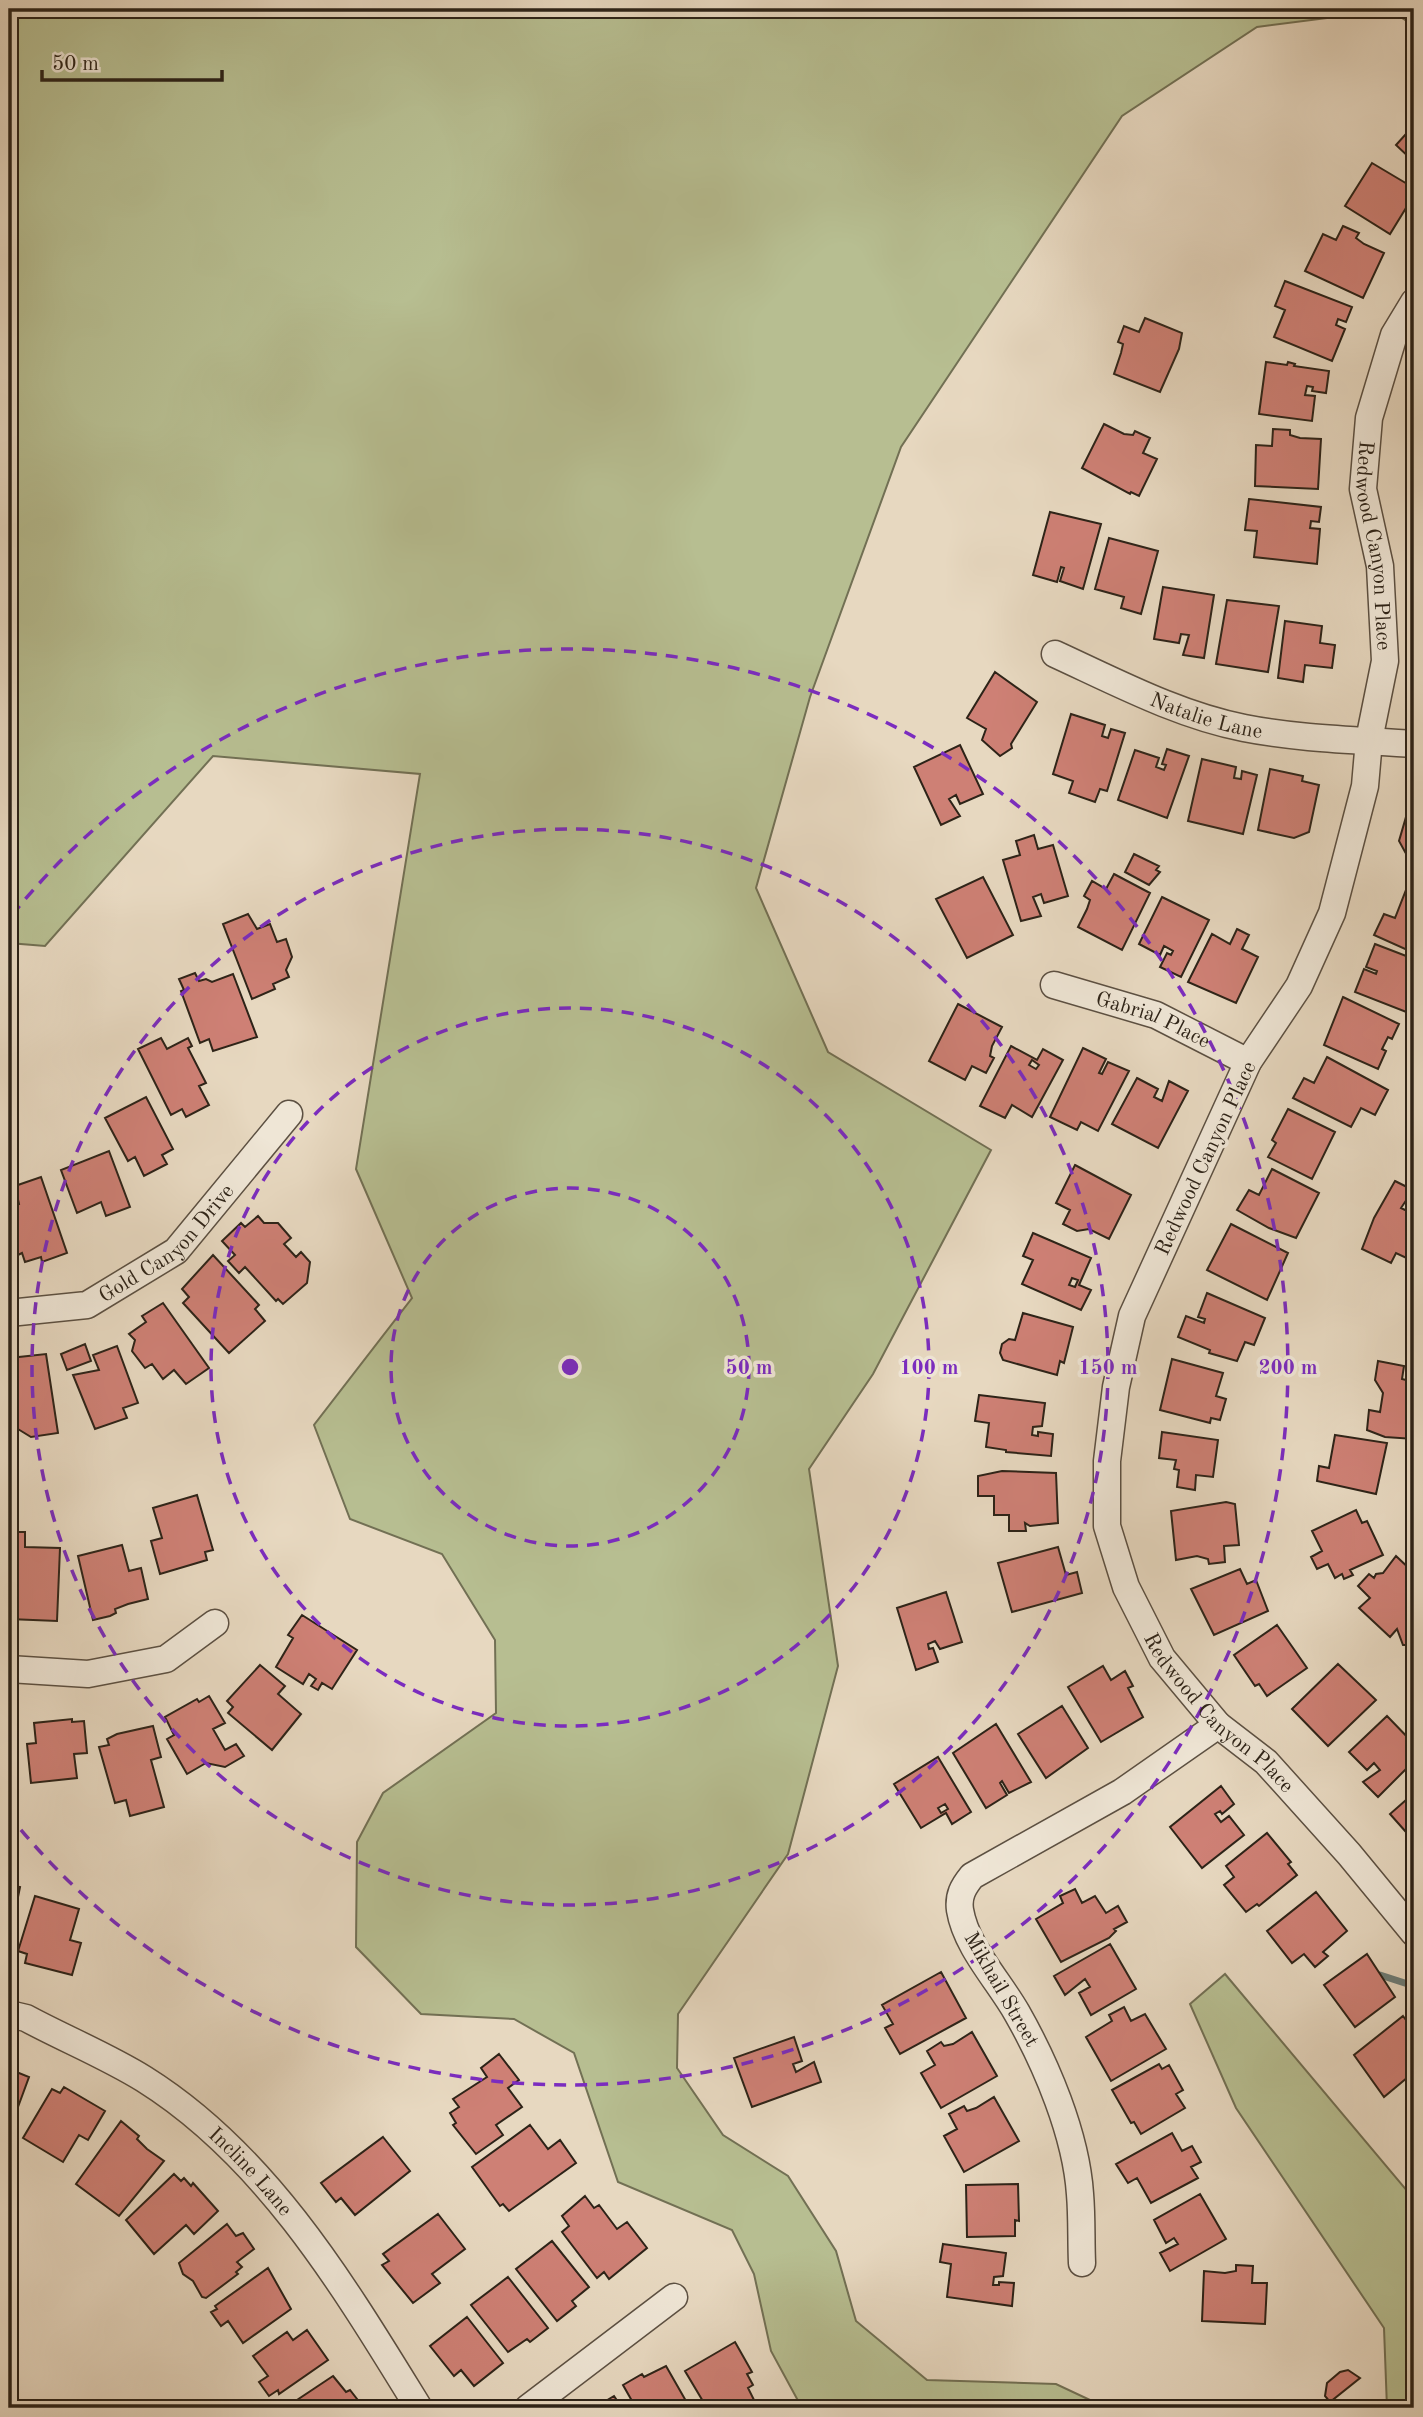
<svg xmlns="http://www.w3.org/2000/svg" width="1423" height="2417" viewBox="0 0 1423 2417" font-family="'Old Standard TT',serif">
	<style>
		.green { fill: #b7be91; stroke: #727054; stroke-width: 2 }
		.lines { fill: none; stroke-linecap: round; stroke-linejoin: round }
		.stream { stroke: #6d7d78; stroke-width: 7 }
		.building { fill: #ce8075; stroke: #2d2318; stroke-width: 2; fill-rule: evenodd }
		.street-casing { stroke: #5c5042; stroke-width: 29 }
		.street { stroke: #efe6d6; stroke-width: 26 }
		.ring { fill: none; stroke: #7b2cbf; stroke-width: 3.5; stroke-dasharray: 12 9 }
		.labels { text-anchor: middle; stroke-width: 7; stroke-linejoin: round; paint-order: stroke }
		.street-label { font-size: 21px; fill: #2d2318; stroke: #efe6d6 }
		.centre { fill: #7b2cbf; stroke: #efe6d6; stroke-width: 3.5 }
		.ring-label { font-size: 21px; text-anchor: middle; font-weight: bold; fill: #7b2cbf; stroke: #efe6d6; stroke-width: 7; stroke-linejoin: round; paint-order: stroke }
	</style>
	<rect width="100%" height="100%" fill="#e7d8c0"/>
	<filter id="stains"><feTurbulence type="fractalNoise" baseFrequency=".00286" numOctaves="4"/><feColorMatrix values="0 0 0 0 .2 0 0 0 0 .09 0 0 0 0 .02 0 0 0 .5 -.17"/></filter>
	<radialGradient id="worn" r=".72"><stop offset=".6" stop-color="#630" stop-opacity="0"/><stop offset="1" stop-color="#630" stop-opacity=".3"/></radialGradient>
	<path class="green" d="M9 9H1414V26L1390 10 1257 27 1122 116 901 447 810 697 756 888 828 1052 991 1150 873 1374 809 1469 838 1666 788 1854 678 2014 677 2068 723 2135 788 2176 836 2251 856 2321 927 2380 1056 2384 1107 2408H802L771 2351 754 2274 732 2230 618 2182 574 2053 514 2019 421 2014 356 1947 357 1842 383 1793 496 1713 495 1640 442 1554 350 1519 314 1425 412 1298 356 1169 420 774 213 756 45 946 9 943Z
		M1225 1974 1414 2199V2408H1387L1384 2328 1236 2108 1190 2004Z"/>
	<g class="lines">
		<path class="stream" d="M1380 1975 1414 1986"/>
	</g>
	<path class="building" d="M1414 125V162L1396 145Z
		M1372 163 1414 188V214L1406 208 1390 234 1345 206Z
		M1343 226 1359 233 1356 238 1364 244 1384 253 1363 298 1305 271 1323 234 1336 240Z
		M1285 281 1352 307 1346 322 1338 319 1336 325 1345 329 1332 361 1274 337 1285 310 1275 306Z
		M1145 318 1182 333 1179 349 1160 392 1114 374 1121 353 1123 344 1118 342 1124 326 1139 332Z
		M1266 362 1287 365 1288 362 1295 364 1294 366 1329 371 1326 393 1312 391 1313 387 1307 386 1305 395 1315 396 1312 421 1259 414Z
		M1104 424 1124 434 1133 435 1135 431 1150 438 1143 453 1157 459 1139 496 1131 492 1130 494 1082 468Z
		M1273 429 1290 430V435L1300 438 1321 439 1318 489 1255 486 1256 445 1272 446Z
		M1249 499 1321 507 1319 522 1311 521 1310 528 1320 529 1317 564 1254 557 1257 531 1245 530Z
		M1050 512 1101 524 1083 589 1060 581 1064 568 1061 567 1057 582 1033 575Z
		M1109 538 1158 551 1141 614 1121 608 1124 597 1095 589Z
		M1163 587 1214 595 1204 658 1183 655 1189 635 1181 634 1179 643 1154 639Z
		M1227 600 1279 606 1268 672 1216 664Z
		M1285 621 1322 626 1320 643 1335 645 1332 668 1305 665 1303 682 1278 678Z
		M995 672 1037 702 1011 744 1012 748 1000 756 982 740 986 729 967 718Z
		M1071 714 1105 725 1102 736 1108 738 1111 729 1125 733 1107 791 1100 789 1095 802 1069 793 1073 781 1053 774Z
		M960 745 983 794 960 804 956 795 949 799 960 816 941 825 914 767Z
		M1167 749 1189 756 1167 818 1118 800 1135 750 1159 758 1156 767 1164 770 1166 765 1162 764Z
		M1202 759 1236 767 1234 778 1241 779 1242 771 1257 775 1243 834 1188 821Z
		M1270 769 1303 776 1302 781 1319 785 1309 832 1294 838 1258 830Z
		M1413 793 1414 794V862L1410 861 1399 841Z
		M1034 835 1038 849 1053 845 1068 896 1044 903 1041 894 1033 897 1041 916 1021 921 1003 860 1020 855 1016 841Z
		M1134 854 1159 866 1156 870 1160 872 1149 885 1125 872Z
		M1114 874 1150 893 1122 950 1078 927 1087 909 1090 900 1084 896 1092 881 1106 889Z
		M983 877 1013 935 967 958 936 899Z
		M1406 890 1414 894V953L1374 935 1384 914 1395 918Z
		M1162 897 1209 920 1181 977 1160 967 1167 953 1171 955 1173 951 1164 946 1160 955 1139 944Z
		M248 914 257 929 270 924 277 942 286 939 292 957 286 970 289 977 273 984 275 989 252 999 223 924Z
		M1237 929 1249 935 1242 949 1258 957 1236 1003 1188 982 1212 934 1230 944Z
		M1375 944 1414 959V1015L1355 992 1364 969 1376 974 1377 971 1366 967Z
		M195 973 199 981 206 979 212 982 233 974 257 1037 213 1051 209 1039 200 1043 181 991 184 990 179 979Z
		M1343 997 1399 1024 1392 1039 1388 1037 1382 1049 1386 1051 1378 1069 1324 1045Z
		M958 1004 1002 1027 992 1046 990 1056 994 1058 986 1073 972 1066 965 1080 929 1061Z
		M161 1038 167 1049 188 1038 192 1046 188 1048 206 1083 199 1086 209 1105 186 1117 182 1109 171 1115 138 1049Z
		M1011 1046 1037 1060 1043 1049 1063 1060 1032 1117 1012 1105 1005 1118 980 1106ZM1032 1060 1039 1065 1036 1069 1029 1065Z
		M1083 1048 1106 1059 1099 1073 1102 1074 1108 1062 1129 1071 1098 1131 1081 1122 1077 1130 1050 1117Z
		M1327 1057 1388 1090 1375 1115 1361 1108 1351 1127 1293 1098 1304 1078 1314 1083Z
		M1137 1078 1158 1089 1154 1097 1162 1101 1169 1081 1188 1091 1158 1148 1112 1124Z
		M146 1097 173 1149 162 1155 167 1164 144 1176 135 1157 128 1161 105 1118Z
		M1288 1109 1335 1132 1312 1179 1268 1157 1276 1143 1272 1140Z
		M109 1151 130 1207 106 1216 101 1202 77 1213 61 1170Z
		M1075 1165 1131 1195 1109 1239 1089 1229 1077 1231 1063 1224 1070 1210 1056 1203Z
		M1272 1169 1319 1193 1296 1238 1269 1228 1237 1210 1249 1190 1259 1195Z
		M41 1177 67 1253 42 1262 41 1257 25 1262 22 1253 18 1255 9 1247V1207L19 1204 15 1186Z
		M1395 1181 1413 1190 1401 1208 1409 1212 1414 1203V1257L1413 1261 1396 1253 1391 1263 1362 1249 1374 1218Z
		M258 1216 264 1223H278L291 1238 284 1244 296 1257 301 1252 310 1262 307 1283 283 1304 278 1299 276 1301 245 1267 239 1273 228 1261 235 1255 222 1241 241 1223 245 1227Z
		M1231 1224 1288 1253 1267 1300 1207 1270Z
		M1033 1233 1091 1258 1079 1285 1091 1290 1081 1310 1022 1284 1033 1260 1023 1256ZM1072 1278 1078 1280 1075 1287 1069 1285Z
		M213 1255 259 1305 255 1309 265 1321 229 1353 183 1303 189 1297 182 1289Z
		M1207 1293 1265 1318 1254 1345 1245 1342 1237 1361 1209 1353 1210 1350 1178 1337 1186 1316 1204 1323 1205 1319 1198 1317Z
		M163 1303 209 1368 186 1384 174 1370 163 1379 152 1364 145 1368 132 1351 135 1340 129 1334 146 1322 142 1316Z
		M1023 1313 1073 1327 1064 1363 1060 1361 1057 1375 1003 1360 1000 1353 1002 1344 1009 1339 1015 1340Z
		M85 1344 91 1361 67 1370 61 1354Z
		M117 1346 138 1403 123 1408 127 1418 95 1429 73 1375 99 1370 93 1355Z
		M46 1354 58 1433 31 1437 13 1426 9 1404 10 1358Z
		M1172 1359 1223 1373 1216 1396 1226 1399 1220 1420 1211 1418 1210 1423 1160 1410Z
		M1378 1361 1404 1366 1402 1379 1414 1382V1439L1385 1437 1367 1430 1369 1410 1380 1412 1383 1393 1375 1380Z
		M979 1395 1045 1403 1042 1426 1033 1427 1032 1435 1038 1436V1432L1053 1434 1051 1456 1006 1452V1450L986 1447 989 1423 975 1421Z
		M1162 1432 1218 1440 1213 1477 1196 1475 1195 1490 1177 1487 1179 1470 1174 1469 1176 1460 1159 1458Z
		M1335 1435 1387 1443 1376 1494 1317 1481 1319 1466 1329 1468Z
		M1002 1471 1056 1473 1058 1523 1030 1526 1025 1523 1026 1531H1009V1515H994V1496H978V1476Z
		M197 1495 213 1550 205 1552 207 1560 160 1574 151 1541 162 1538 153 1508Z
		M1226 1502 1235 1504 1239 1545 1224 1546 1225 1562 1209 1564 1208 1559 1197 1556 1176 1560 1171 1511Z
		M1356 1510 1362 1523 1367 1521 1383 1555 1350 1570 1353 1575 1344 1579 1342 1574 1335 1578 1328 1564 1317 1569 1311 1557 1322 1551 1312 1531Z
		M9 1532H25V1547L60 1548 57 1621 9 1619Z
		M122 1545 129 1571 141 1568 148 1599 128 1604 115 1609 116 1613 110 1616 93 1620 78 1556Z
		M1058 1547 1066 1575 1077 1572 1082 1593 1012 1612 998 1563Z
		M1396 1556 1414 1573V1645H1403L1397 1629 1390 1637 1359 1608 1370 1598 1358 1586 1369 1574 1374 1578 1376 1574 1383 1573Z
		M1240 1569 1247 1584 1256 1580 1268 1611 1214 1635 1191 1589Z
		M946 1592 962 1642 940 1649 935 1641 928 1644 929 1649 933 1648 938 1662 916 1670 897 1608Z
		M302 1615 357 1650 332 1689 322 1683 318 1690 311 1686 316 1679 309 1674 303 1684 276 1667 293 1638 288 1635Z
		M1277 1625 1307 1668 1267 1696 1259 1684 1255 1686 1234 1655Z
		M1338 1664 1376 1700 1328 1746 1292 1709Z
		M260 1665 285 1686 278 1694 301 1714 272 1750 228 1713 233 1707 227 1701Z
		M1103 1666 1111 1680 1125 1671 1133 1686 1128 1688 1143 1717 1101 1742 1068 1687Z
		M209 1696 225 1723 213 1729 225 1750 236 1744 244 1756 225 1767 206 1763 187 1774 167 1739 174 1735 165 1717 197 1699 199 1702Z
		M1062 1706 1088 1748 1046 1778 1018 1734Z
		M1387 1716 1414 1744V1761L1378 1797 1363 1782 1380 1770 1374 1763 1367 1770 1349 1752Z
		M72 1719V1722L84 1721 87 1753 74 1754 77 1778 31 1783 27 1744 36 1743 34 1723Z
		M9 1721H12L13 1752H9Z
		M996 1724 1031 1782 1009 1793 1002 1781 1000 1783 1007 1795 986 1808 953 1753Z
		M153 1726 161 1757 151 1760 164 1807 130 1816 126 1800 115 1803 99 1747 109 1745 107 1739 117 1734Z
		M938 1757 971 1812 952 1824 946 1813 921 1828 894 1784ZM945 1804 948 1809 941 1813 938 1808Z
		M1221 1786 1234 1804 1222 1814 1220 1811 1215 1814 1221 1822 1229 1816 1244 1835 1202 1868 1170 1827Z
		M1414 1793V1841L1390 1814Z
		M1267 1833 1291 1862 1288 1864 1297 1875 1259 1906 1257 1904 1246 1912 1224 1885 1234 1877 1226 1866Z
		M9 1885 20 1887 9 1942Z
		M1075 1889 1082 1903 1095 1896 1106 1913 1118 1906 1127 1922 1114 1929 1116 1931 1109 1938 1061 1962 1036 1919 1063 1903 1060 1896Z
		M1316 1892 1347 1931 1323 1952 1328 1956 1315 1967 1304 1954 1292 1963 1267 1931Z
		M35 1896 79 1909 70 1940 81 1943 72 1975 25 1963 27 1954 18 1951Z
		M1110 1944 1136 1989 1091 2015 1079 1993 1090 1987 1085 1979 1065 1995 1054 1976Z
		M1367 1954 1395 1997 1355 2027 1324 1985Z
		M941 1972 966 2018 900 2054 885 2028 893 2024 882 2005Z
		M1124 2007 1131 2021 1145 2014 1166 2049 1111 2081 1086 2037 1112 2021 1109 2015Z
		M1403 2016 1414 2031V2039L1409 2043H1414V2072L1384 2097 1354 2055Z
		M972 2032 997 2076 941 2108 921 2073 935 2065 927 2051 941 2042 944 2046 953 2044Z
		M794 2037 802 2061 793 2064 796 2072 814 2062 821 2082 752 2107 734 2058Z
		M499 2054 519 2080 508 2088 522 2107 496 2125 503 2135 476 2154 453 2125 456 2123 450 2113 459 2107 453 2099 487 2077 481 2068Z
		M1159 2064 1162 2069 1169 2065 1183 2090 1176 2094 1185 2108 1141 2134 1134 2122 1131 2123 1112 2090Z
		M9 2069 29 2077 18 2107 9 2103Z
		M64 2087 105 2111 88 2140 79 2135 63 2162 23 2138 52 2089 60 2093Z
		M994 2097 1019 2141 964 2172 944 2136 957 2129 949 2114 964 2106 967 2111 976 2108Z
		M121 2121 139 2136 137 2139 147 2149 164 2161 119 2216 76 2184Z
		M530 2125 548 2149 560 2140 576 2163 509 2211 503 2204 500 2206 472 2167Z
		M1172 2133 1182 2151 1192 2146 1201 2162 1191 2167 1198 2178 1151 2203 1137 2178 1128 2183 1116 2164Z
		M383 2137 410 2171 355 2215 341 2198 336 2202 321 2183Z
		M174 2174 181 2181 184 2178 191 2186 193 2183 218 2211 194 2234 186 2225 154 2254 126 2220Z
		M1018 2184 1019 2221 1015 2220V2236L967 2237 966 2185Z
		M1200 2194 1226 2239 1170 2271 1160 2253 1178 2244 1174 2238 1166 2243 1154 2220Z
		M585 2196 594 2208 599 2205 617 2229 627 2222 647 2248 609 2279 604 2272 597 2278 562 2232 569 2226 562 2216Z
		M438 2214 465 2249 432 2274 440 2283 413 2303 382 2265 389 2261 383 2254Z
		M227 2224 236 2236 243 2233 254 2249 237 2262 242 2267 236 2272 238 2274 206 2298 202 2297 193 2281 183 2274 179 2263Z
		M552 2241 589 2287 572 2301 576 2306 557 2321 516 2269Z
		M943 2244 1006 2253 1003 2276 994 2277 993 2285H999V2282L1014 2283 1012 2306 947 2297 951 2264 940 2262Z
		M1236 2265 1253 2266 1252 2283H1267L1265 2324 1202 2321 1204 2271 1225 2273 1236 2271Z
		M268 2268 291 2309 243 2343 228 2321 221 2326 211 2312 217 2309 215 2306Z
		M508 2277 548 2328 530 2342 527 2339 508 2352 471 2305Z
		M467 2317 503 2363 474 2386 461 2370 454 2376 430 2346Z
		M307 2330 328 2360 279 2394 278 2390 269 2396 259 2382 268 2376 253 2356 287 2332 293 2340Z
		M735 2342 752 2372 747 2374 753 2385 748 2388 758 2408H707L685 2371Z
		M666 2366 690 2408H636L623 2385 642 2374 644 2377Z
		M1348 2370 1360 2378 1330 2402 1325 2396 1327 2383 1340 2372Z
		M333 2376 346 2392 350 2390 364 2408H285Z
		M614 2396 622 2408H594Z"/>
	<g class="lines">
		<g class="street-casing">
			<g id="street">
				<path id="s1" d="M1414 302 1394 335 1369 418 1363 489 1380 566 1385 661 1369 740 1365 786 1332 913 1299 986 1248 1062 1132 1316 1116 1387 1107 1461V1526L1126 1587 1162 1658 1218 1725 1266 1762 1349 1854 1414 1933"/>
				<path id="s2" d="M1055 654C1116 682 1178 715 1244 728 1300 739 1358 740 1414 744"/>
				<path id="s3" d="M1054 985 1156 1015 1248 1062"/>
				<path id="s4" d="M9 1313 87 1305 176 1251 289 1114"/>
				<path d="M9 1669 88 1674 166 1659 215 1623"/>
				<path id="s5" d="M9 2014 26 2018C65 2039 107 2056 144 2079 267 2156 345 2288 419 2408"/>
				<path d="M1082 2263C1081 2240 1082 2217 1080 2194 1076 2134 1046 2064 1017 2013 999 1981 966 1947 960 1910 958 1896 963 1887 972 1876L1122 1792 1218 1725"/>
				<path d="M528 2408 674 2297"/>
			</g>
		</g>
		<use href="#street" class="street"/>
	</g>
	<g class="ring">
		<circle cx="570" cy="1367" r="179"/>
		<circle cx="570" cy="1367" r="359"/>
		<circle cx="570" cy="1367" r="538"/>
		<path d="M12 915A718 718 0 1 1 12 1819"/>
	</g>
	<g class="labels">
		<g class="street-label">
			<text dy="7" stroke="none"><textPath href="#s1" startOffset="254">Redwood Canyon Place</textPath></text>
			<text dy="7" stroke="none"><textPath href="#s2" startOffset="164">Natalie Lane</textPath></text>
			<text dy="7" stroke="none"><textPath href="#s3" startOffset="105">Gabrial Place</textPath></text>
			<text transform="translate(1205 1158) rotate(-65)" y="7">Redwood Canyon Place</text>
			<text dy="7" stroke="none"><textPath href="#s4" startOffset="180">Gold Canyon Drive</textPath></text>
			<text dy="7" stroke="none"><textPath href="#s1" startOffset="1514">Redwood Canyon Place</textPath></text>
			<text transform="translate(1002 1989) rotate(60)" y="7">Mikhail Street</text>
			<text dy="7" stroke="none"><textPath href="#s5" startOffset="292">Incline Lane</textPath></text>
		</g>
	</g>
	<circle cx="570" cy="1367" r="10" class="centre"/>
	<g class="ring-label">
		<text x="749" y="1374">50 m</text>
		<text x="929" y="1374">100 m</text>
		<text x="1108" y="1374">150 m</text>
		<text x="1288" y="1374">200 m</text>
	</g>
	<rect width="1423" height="2417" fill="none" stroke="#e7d8c0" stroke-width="35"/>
	<rect x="10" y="10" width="1402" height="2396" fill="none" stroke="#2d2318" stroke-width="3.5"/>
	<rect x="18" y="18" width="1388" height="2382" fill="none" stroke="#2d2318" stroke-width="2"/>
	<path d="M42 70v10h180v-10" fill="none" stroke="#2d2318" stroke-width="3.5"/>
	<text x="52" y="70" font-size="21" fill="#2d2318" stroke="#efe6d6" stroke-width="5" paint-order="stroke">50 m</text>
	<rect width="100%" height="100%" filter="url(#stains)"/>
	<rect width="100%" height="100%" fill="url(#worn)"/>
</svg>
